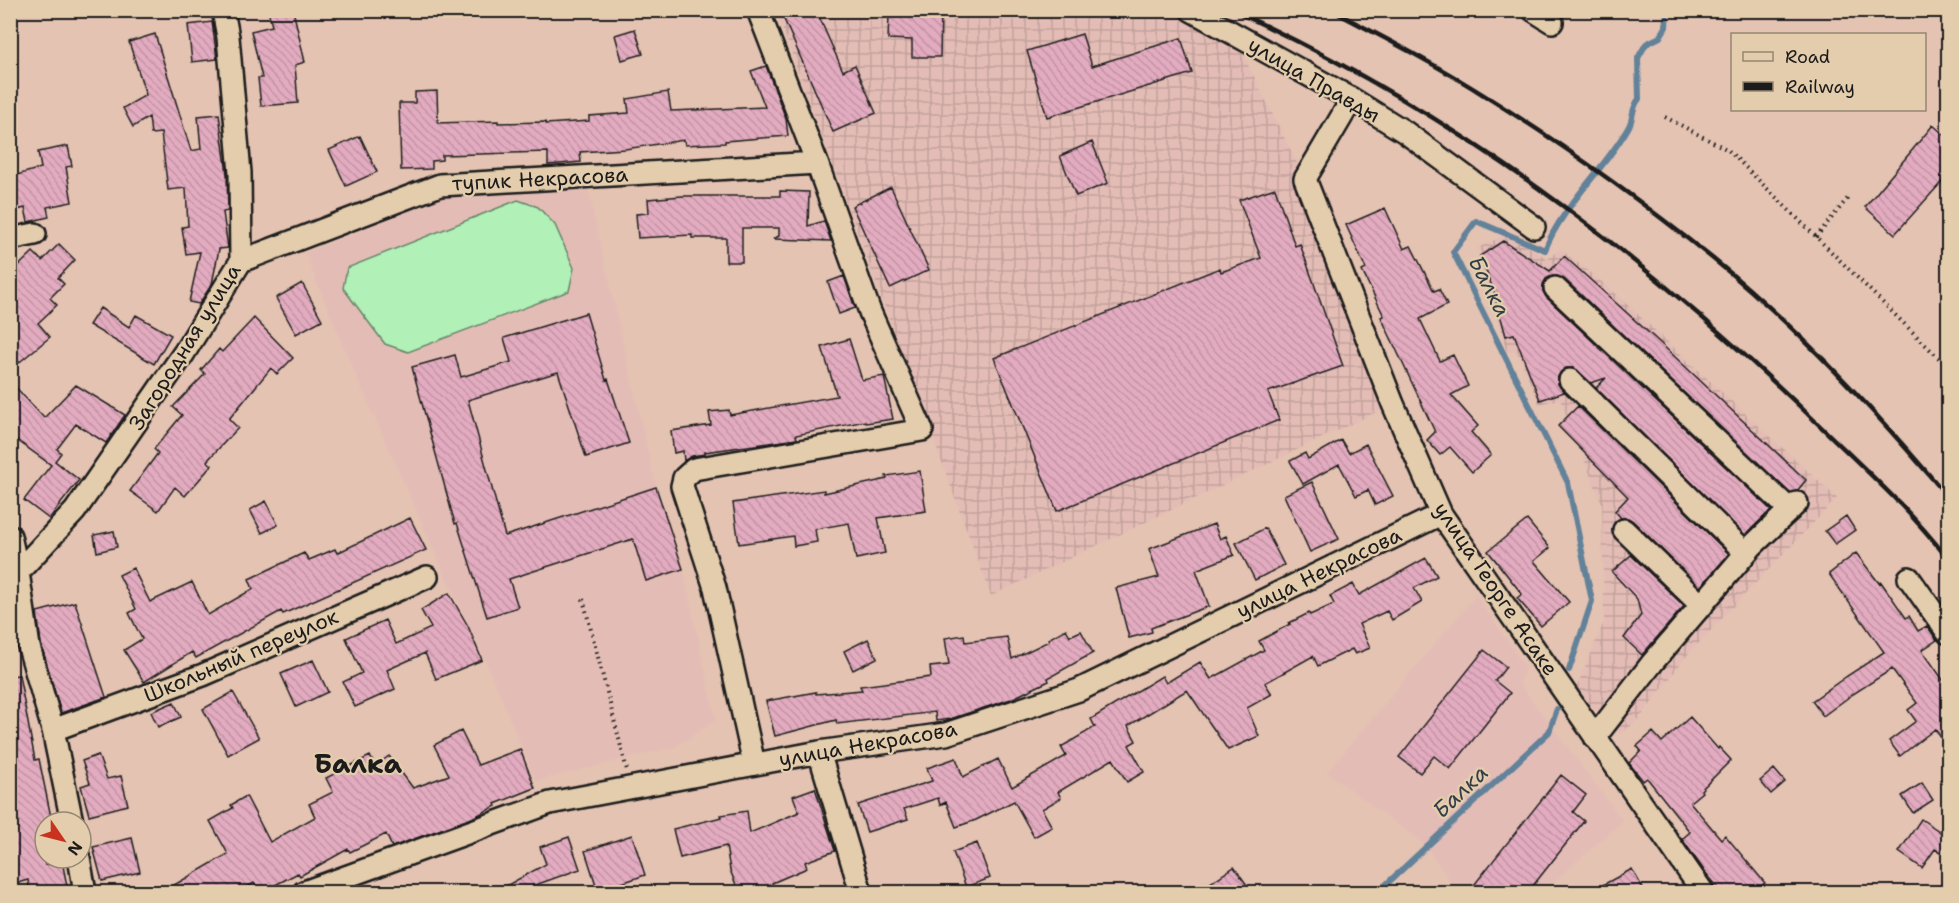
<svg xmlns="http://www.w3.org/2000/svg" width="1959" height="903" viewBox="0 0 1959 903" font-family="'Shantell Sans',sans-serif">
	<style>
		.built { fill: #e4bcb6 }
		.industrial { fill: url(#industrial-grid) }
		.garden { fill: #b1f0b7; stroke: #66866a; stroke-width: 1.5 }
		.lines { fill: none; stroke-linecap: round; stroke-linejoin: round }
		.stream { stroke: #62829a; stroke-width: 6 }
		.building { fill: url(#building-back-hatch); stroke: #1c1c1c; stroke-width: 1.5 }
		.minor-casing { stroke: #1c1c1c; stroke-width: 26 }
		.path { stroke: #1c1c1c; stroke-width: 4; stroke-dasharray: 1.5 4.5; stroke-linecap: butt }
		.minor { stroke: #e4cdad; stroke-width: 21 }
		.rail { stroke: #1c1c1c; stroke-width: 4.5 }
		.labels { text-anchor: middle; stroke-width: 4.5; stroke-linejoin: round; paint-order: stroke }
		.street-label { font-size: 21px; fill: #1c1c1c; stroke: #e4cdad }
		.water-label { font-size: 22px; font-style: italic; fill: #333e46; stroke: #e4cdad }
		.district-label { font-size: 27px; font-weight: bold; fill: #1c1c1c; stroke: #e4cdad }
	</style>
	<defs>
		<pattern id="industrial-grid" width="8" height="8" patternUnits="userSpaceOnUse" patternTransform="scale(1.5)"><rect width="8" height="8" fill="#e4bcb6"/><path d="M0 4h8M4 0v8" fill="none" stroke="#c3a19c"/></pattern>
		<pattern id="building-back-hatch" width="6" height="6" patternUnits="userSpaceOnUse" patternTransform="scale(1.5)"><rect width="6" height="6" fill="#e3abbf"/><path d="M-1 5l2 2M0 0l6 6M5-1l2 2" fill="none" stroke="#c293a4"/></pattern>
	</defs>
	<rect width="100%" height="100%" fill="#e4c3b2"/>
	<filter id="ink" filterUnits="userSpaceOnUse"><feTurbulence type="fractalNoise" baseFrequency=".0167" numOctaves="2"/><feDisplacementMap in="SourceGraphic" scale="12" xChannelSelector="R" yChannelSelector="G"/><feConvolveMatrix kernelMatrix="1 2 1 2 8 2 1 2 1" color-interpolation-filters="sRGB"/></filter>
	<g filter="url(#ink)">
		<path class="built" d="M587 184 656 487 683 569 716 720 675 747 536 781 484 658 434 551 343 346 305 253 444 197Z
			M1476 595 1525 667 1520 684 1623 821 1542 892H1457L1426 846 1327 772Z"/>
		<path class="industrial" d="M1191 10 1232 33 1305 179 1393 404 991 596 776 11Z
			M1507 234 1548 259 1560 249 1608 287 1837 498 1688 654 1640 718 1621 734 1575 691 1604 622 1602 504 1560 399 1539 404 1517 351 1507 353 1478 248Z"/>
		<path class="garden" d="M518 200 538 207 555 225 574 268 569 291 408 352 385 344 343 288 347 268Z"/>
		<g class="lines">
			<path class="stream" d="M1569 670 1592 601 1568 483 1453 252 1476 221 1545 250C1562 206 1604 170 1628 128 1634 119 1631 108 1639 99L1638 58 1646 44 1660 37 1666 27 1667 10
				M1378 892 1549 732 1557 709"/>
		</g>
		<path class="building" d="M268 10H293L305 62 295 65 298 103 261 106 258 78H262L251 31 272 26Z
			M780 10H816L843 71 855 65 876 113 833 132Z
			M911 10H941L940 57H912V40L888 39 889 16H911Z
			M212 22 217 59 192 62 188 25Z
			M635 29 643 54 622 60 615 35Z
			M155 34 191 151 201 149 198 116 219 114 227 174 228 211 223 212 228 248 219 249 212 284 199 304 189 302 200 252 186 254 182 227 188 226 186 188 168 190 161 133 151 134 149 117 133 127 123 108 146 95 129 42Z
			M1082 34 1092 66 1181 38 1192 73 1047 117 1027 51Z
			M766 66 786 119 788 136 725 141V143L685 145 684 140 625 149 580 152 581 162 548 165V152L442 155V160L432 161V169L401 170 399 103H415V92L437 91 438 123 498 121V123L545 122 546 124 589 121V116L629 113 627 99 668 92 671 111 765 107 751 71Z
			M1933 125 1948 138V175L1895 234 1865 207Z
			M360 136 377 172 346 186 329 150Z
			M1092 142 1108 183 1076 196 1060 156Z
			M68 146 72 166 66 167 72 202 47 207 49 217 28 222 25 208 10 212V177L41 168 38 152Z
			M891 187 929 270 890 288 852 206Z
			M1275 188 1295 246 1300 244 1343 366 1268 392 1279 420 1057 511 994 358 1220 268 1221 272 1261 258 1239 200Z
			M780 191 809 192 808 226 824 221 831 241 773 239 779 236V228H742V262H726V238H692V235L638 238 636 214 649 213 648 199 682 196H780Z
			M1385 208 1404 249 1411 246 1434 291 1439 289 1447 305 1420 319 1440 361 1453 355 1468 386 1451 395 1478 426 1471 432 1491 455 1472 472 1450 447 1440 455 1427 440 1435 432 1381 317 1384 316 1362 271 1366 269 1346 225Z
			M1503 241 1550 271 1564 256 1658 341 1806 480 1797 491 1790 493 1564 279 1557 276 1546 279 1543 285V291L1546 297 1771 510 1745 535 1596 388 1606 378 1591 383 1578 371 1573 368H1566L1561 372 1558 377V384L1564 392 1540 400 1514 334 1506 336 1493 289 1480 256Z
			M59 244 75 260 58 278 64 284 50 298 57 305 38 323 50 337 10 370V274L33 252 42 261Z
			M844 276 855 308 839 314 828 282Z
			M302 283 322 320 296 334 276 298Z
			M100 308 129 327 136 315 171 335 154 364 89 325Z
			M586 313 606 380 608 379 629 443 586 457 558 372 468 400 505 536 656 487 683 569 646 581 633 539 509 579 518 607 487 617 457 523 455 524 412 367 455 355 461 377 511 362 504 338Z
			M254 318 293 358 277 374 271 368 229 419 238 428 207 461 212 465 185 496 175 487 158 511 130 491 158 453 154 449 182 415 173 407 205 374 201 370 219 349 222 352Z
			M849 339 862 380 884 376 893 419 866 423 865 421 796 435 797 439 705 452V454L692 456 684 461 683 451 674 453 671 431 711 425 709 412 729 410 730 415 837 396 822 347Z
			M10 381 44 418 76 385 125 415 106 443 76 424 57 449 61 453 55 461 79 480 49 519 24 500 51 465 10 435Z
			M1578 406 1729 554 1700 587 1633 521 1628 518H1621L1615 511 1628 497 1558 426Z
			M1341 440 1349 453 1366 444 1393 496 1375 505 1368 490 1356 496 1339 464 1303 484 1290 461 1305 453 1308 459Z
			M920 471 926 511 878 518 885 553 856 559 849 523 815 529 817 542 794 546 793 536 739 544 733 503 824 490V493L887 479 886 476Z
			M1312 482 1339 539 1310 552 1284 495Z
			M266 501 278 525 262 533 250 510Z
			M1846 516 1855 530 1835 544 1825 531Z
			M410 518 426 550 283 614 281 611 196 658 192 652 144 682 124 650 142 639 129 613 136 609 119 575 133 568 150 602 192 582 208 615 253 589 249 579 304 553 309 560 335 549 337 553Z
			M1527 520 1550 548 1534 561 1569 602 1541 626 1517 598 1522 594 1488 551Z
			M1214 524 1220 539 1226 536 1234 555 1196 570 1209 606 1151 628 1152 632 1129 638 1116 588 1159 577 1149 549Z
			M1265 528 1284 565 1255 580 1236 543Z
			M114 531 117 547 97 552 94 535Z
			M1856 553 1879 583 1881 582 1906 618 1909 616 1918 631 1927 626 1937 640 1922 650 1948 687V748L1935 729 1900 756 1889 741 1916 721 1908 710 1917 703 1892 669 1853 694 1823 716 1812 701 1847 676 1884 652 1829 574Z
			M1631 555 1684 606 1642 655 1624 638 1641 615 1637 599 1612 572Z
			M1426 558 1437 576 1414 588 1422 602 1392 620 1387 611 1359 624 1370 648 1355 654 1352 649 1318 666 1313 656 1265 683 1272 694 1247 708 1259 736 1228 750 1187 690 1128 726 1136 741 1129 745 1144 772 1127 782 1113 759 1058 792 1061 798 1042 809 1052 827 1034 837 1014 801 976 820 956 827 946 802 940 805 938 798 904 809 908 819 867 832 858 805 932 781 927 768 956 758 963 777 998 759 1012 787 1066 756 1061 747 1095 727 1091 719 1162 676 1166 683 1200 662 1211 679 1264 650 1259 641 1290 624 1289 623 1309 613 1310 615 1334 604 1330 596 1353 584 1359 595Z
			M449 593 468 626 482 660 436 679 425 653 387 670 395 689 355 707 343 682 362 673 346 638 385 620 396 644 431 628 421 610Z
			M75 602 106 697 61 713 41 644 37 612Z
			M1066 629 1070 636 1081 631 1093 653 1048 678 1049 681 1011 699 950 719 936 721 935 712 837 724 836 720 775 736 766 701 816 692V694L862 690 860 686 931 677 930 667 949 665 945 638 964 635 965 642 1007 637 1012 659 1049 641 1048 639Z
			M868 639 877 658 853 670 844 651Z
			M1484 650 1506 667 1495 681 1510 693 1450 769 1434 756 1420 773 1399 757Z
			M313 660 328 692 296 707 281 674Z
			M19 675 35 760 39 759 52 822H45V865L62 861 67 886 38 892H30L28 880 10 885V676Z
			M233 692 259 738 228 755 203 709Z
			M174 702 181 717 158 727 151 712Z
			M1690 717 1718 749 1719 747 1731 760 1701 790 1702 792 1690 802 1721 839 1725 835 1765 883 1753 892H1722L1705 872 1682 839 1690 832 1647 778 1643 781 1629 763 1641 751 1637 746 1653 732 1662 742Z
			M461 731 478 765 520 749 535 788 495 804 496 806 472 818 392 847 386 834 350 852 348 849 300 876 298 873 262 892H259L254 883 239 892H162L228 854 210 821 233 808 231 805 246 796 270 842 315 817 309 804 333 792 326 778 370 756 375 766 389 756 413 788 449 775 434 745Z
			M98 755 107 779 121 776 128 805 89 815 81 786 90 783 82 761Z
			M1774 769 1785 782 1771 794 1760 781Z
			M1561 775 1586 795 1573 812 1584 821 1528 892H1483L1474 885Z
			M1922 783 1933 800 1913 813 1902 796Z
			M815 788 835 851 805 862 807 868 772 883 776 892H739L730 870 726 846 680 858 673 829 722 817 721 815 747 811 750 833 799 812 793 796Z
			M1921 819 1948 837 1940 852 1935 849 1922 868 1899 852Z
			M632 835 645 875 598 891 585 851Z
			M569 837 580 869 516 892H507L504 887 546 864 540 847Z
			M132 838 140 872 102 881 93 847Z
			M977 843 990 878 966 887 953 852Z
			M1234 867 1252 892H1197Z
			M1632 869 1645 892H1590Z"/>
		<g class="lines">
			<g class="minor-casing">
				<path id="minor" d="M1191 10 1352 99 1405 132 1534 227
					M1533 10 1552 22
					M1352 99 1305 179 1393 404 1441 514 1703 892
					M10 239 35 234
					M241 261 440 185 817 163
					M1555 288 1790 510
					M1570 380 1746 553
					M1624 530 1702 606
					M10 536 18 572 29 647 53 730 72 822
					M18 572 75 511 184 353 241 261 240 173 228 37 223 10
					M1909 578 1948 633
					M53 730 203 675 427 577
					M1595 737 1653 662 1752 546 1797 503
					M819 752 861 892
					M754 764 715 588 682 486 684 478 694 469 922 430 870 312 817 163 758 10
					M79 858 85 892
					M304 892 550 803 819 752 946 734 1079 690 1441 514"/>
			</g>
			<path class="path" d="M1665 117 1728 150 1948 367
				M1816 237 1848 198
				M583 599 627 770
				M1939 892 1948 879"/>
			<use href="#minor" class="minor"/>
			<path class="rail" d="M1232 10C1452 110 1643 254 1815 421 1861 466 1909 508 1948 559
				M1331 10C1385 38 1439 66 1490 99 1567 147 1641 201 1712 258 1799 328 1876 412 1948 497"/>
		</g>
	</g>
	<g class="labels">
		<g class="street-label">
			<text transform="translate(1314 80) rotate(30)" y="7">улица Правды</text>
			<text transform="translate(540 179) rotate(-3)" y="7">тупик Некрасова</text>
			<text transform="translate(185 347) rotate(-58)" y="7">Загородная улица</text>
			<text transform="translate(1319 573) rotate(-26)" y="7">улица Некрасова</text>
			<text transform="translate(1496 589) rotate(56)" y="7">улица Георге Асаке</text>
			<text transform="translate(241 656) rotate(-23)" y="7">Школьный переулок</text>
			<text transform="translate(868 744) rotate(-10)" y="7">улица Некрасова</text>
		</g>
		<g class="water-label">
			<text transform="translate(1490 286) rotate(63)" y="8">Балка</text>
			<text transform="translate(1460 791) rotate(-43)" y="8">Балка</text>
		</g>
		<g class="district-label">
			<text x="358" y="773">Балка</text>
		</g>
	</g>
	<rect width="1959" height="903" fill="none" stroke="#e4cdad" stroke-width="36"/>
	<rect x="18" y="18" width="1923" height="867" fill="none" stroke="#1c1c1c" stroke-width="2" filter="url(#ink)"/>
	<rect x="1731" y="33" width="195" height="78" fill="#e4cdad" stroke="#948673" stroke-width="1.5"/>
	<rect x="1743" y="52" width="30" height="9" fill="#e4cdad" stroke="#948673" stroke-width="1.5"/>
	<text x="1785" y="63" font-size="18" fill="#1c1c1c">Road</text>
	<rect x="1743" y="82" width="30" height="9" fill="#1c1c1c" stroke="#948673" stroke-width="1.5"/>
	<text x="1785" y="93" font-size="18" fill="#1c1c1c">Railway</text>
	<g transform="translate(63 840) rotate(125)"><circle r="28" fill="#e4cdad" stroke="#948673" stroke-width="1.5"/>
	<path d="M0-4.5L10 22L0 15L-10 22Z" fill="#c8321e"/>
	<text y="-9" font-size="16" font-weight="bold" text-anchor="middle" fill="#1c1c1c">N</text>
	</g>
</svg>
